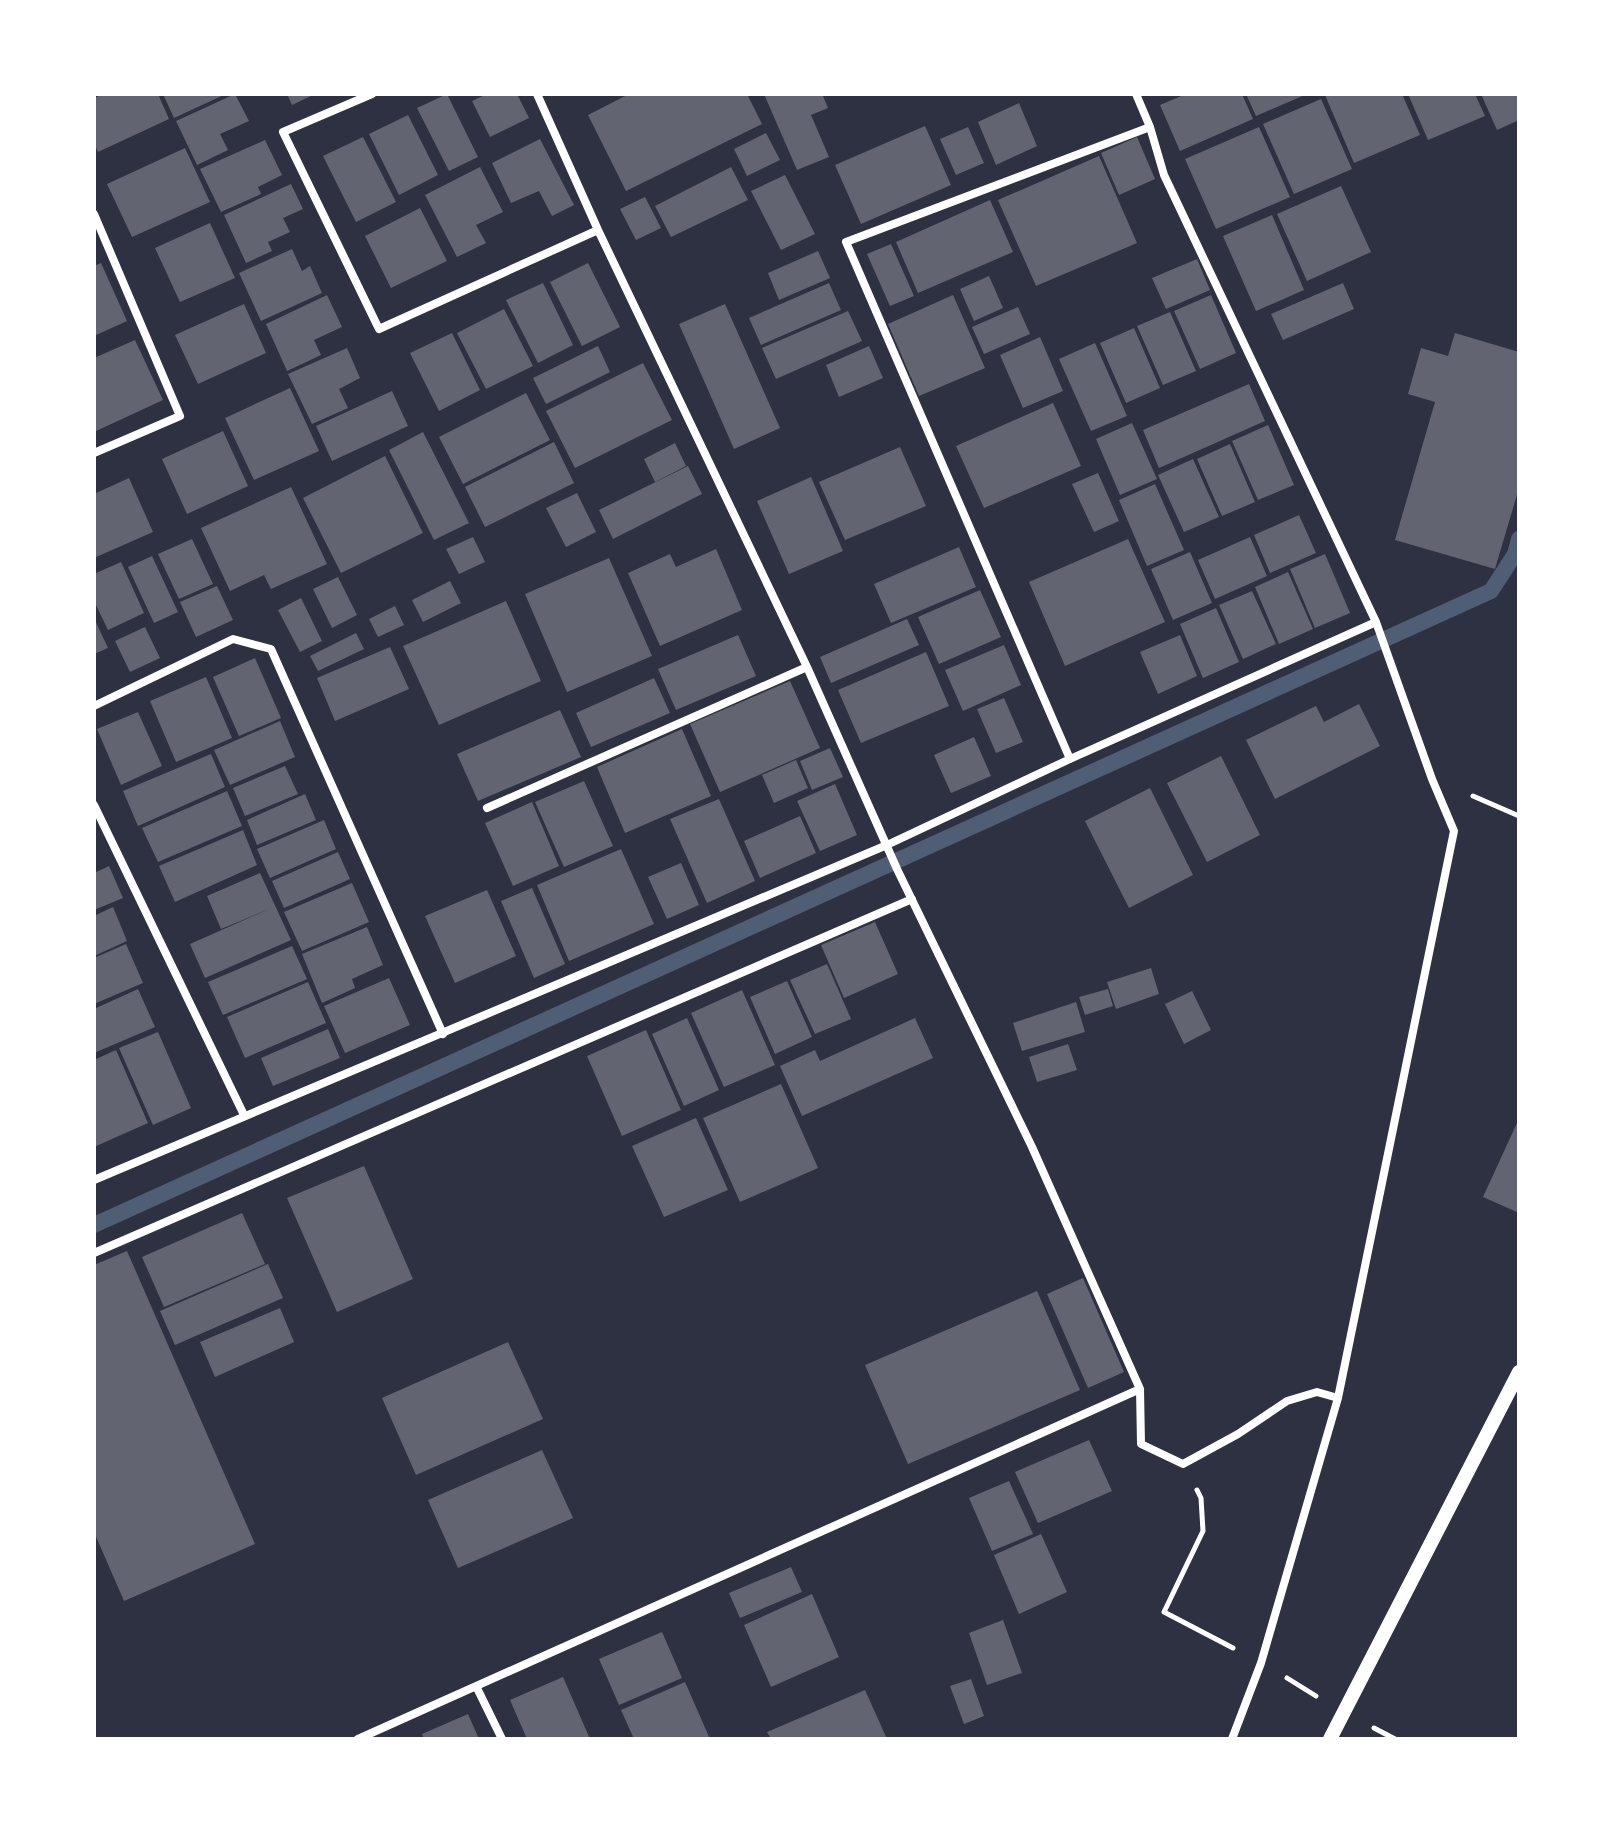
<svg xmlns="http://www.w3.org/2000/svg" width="1613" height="1833" viewBox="0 0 1613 1833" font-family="'Playfair Display',serif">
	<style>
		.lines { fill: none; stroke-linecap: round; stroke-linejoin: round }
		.stream { stroke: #4f5d75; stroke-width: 16 }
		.building { fill: #626471 }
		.path { stroke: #fff; stroke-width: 5 }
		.minor { stroke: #fff; stroke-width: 8 }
		.tertiary { stroke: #fff; stroke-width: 14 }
	</style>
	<rect width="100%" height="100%" fill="#2d3142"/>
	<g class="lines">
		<path class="stream" d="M94 1225 1491 591 1515 554 1519 539"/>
	</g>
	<path class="building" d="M104 94H158L169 119 98 152 94 143V98Z
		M163 94H226L174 118Z
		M235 94 249 121 220 134 228 150 197 165 176 121Z
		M287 94H315L292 105Z
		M447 94 478 157 449 171 417 108Z
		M487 94H517L529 118 490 137 472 101Z
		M629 94H747L762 124 626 191 588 115Z
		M764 94H822L828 108 811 115 829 157 797 170Z
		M1186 94H1242L1253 119 1180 151 1160 105Z
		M1246 94H1307L1256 116Z
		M1328 94H1402L1420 135 1354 163 1325 95Z
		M1408 94H1475L1485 116 1428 140Z
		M1481 94H1519V120L1497 130Z
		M1321 99 1352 169 1294 194 1263 124Z
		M1019 103 1037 146 996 165 978 122Z
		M408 115 438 175 399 195 369 134Z
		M925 126 951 185 861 224 835 165Z
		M968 127 984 163 956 175 940 139Z
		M1259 127 1290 197 1216 229 1185 159Z
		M766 133 780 160 747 176 734 149Z
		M363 137 396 202 356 222 323 156Z
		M1137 137 1155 179 1119 195 1101 153Z
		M540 139 574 205 552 216 539 191 511 203 492 163Z
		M265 140 282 175 258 187 261 194 221 212 200 169Z
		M185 148 210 202 132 237 107 184Z
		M1099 156 1137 243 1036 286 998 200Z
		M480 167 503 212 476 225 486 243 457 257 425 195Z
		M731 167 748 200 671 237 655 206Z
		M785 175 815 234 781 250 751 191Z
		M291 184 303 209 283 218 290 232 268 242 272 251 246 263 224 215Z
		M1341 186 1371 252 1307 281 1277 214Z
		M645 197 661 228 636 240 620 209Z
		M990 200 1013 252 918 293 896 242Z
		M420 208 447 261 391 288 365 236Z
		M1272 215 1304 290 1256 311 1223 236Z
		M210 223 235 278 180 302 155 248Z
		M891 244 914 296 890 306 867 254Z
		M292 249 302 271 310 266 322 293 261 321 239 273Z
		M818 251 830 278 779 300 768 273Z
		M1197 259 1210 290 1166 309 1152 278Z
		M101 263 127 321 94 336V266Z
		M588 263 620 327 582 346 550 282Z
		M989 276 1003 308 974 321 960 289Z
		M543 283 573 345 538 363 506 300Z
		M829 283 841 310 761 345 749 318Z
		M1343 283 1354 309 1283 340 1271 314Z
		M327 295 342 327 314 340 321 355 287 371 266 324Z
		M953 295 985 368 919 396 888 324Z
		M1211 295 1236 353 1200 369 1174 311Z
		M244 304 266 353 198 384 175 335Z
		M725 304 780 428 734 449 679 324Z
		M1018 307 1030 334 984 354 972 327Z
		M504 309 533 366 486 389 457 333Z
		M848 311 862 341 776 379 762 348Z
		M1170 312 1196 371 1163 385 1137 326Z
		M1134 328 1160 388 1126 403 1100 343Z
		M452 333 480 390 439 411 410 353Z
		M1455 333 1519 352V488L1495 569 1395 540 1435 402 1408 394 1421 348 1448 356Z
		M1040 337 1063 391 1023 408 1000 355Z
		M135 340 163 400 94 432V358Z
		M1095 343 1127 416 1091 431 1059 359Z
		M598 346 610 372 546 404 533 378Z
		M869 346 883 378 839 397 826 365Z
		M347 348 360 378 339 389 348 408 312 424 288 374Z
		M643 363 672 420 575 468 546 411Z
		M1249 384 1265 421 1159 468 1143 430Z
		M290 388 319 451 254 480 225 418Z
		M392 391 408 426 332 461 316 426Z
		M526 393 550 440 463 484 439 437Z
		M1053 403 1081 466 984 508 956 446Z
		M1132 423 1157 479 1120 495 1096 439Z
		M1268 425 1294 485 1258 500 1232 441Z
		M223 431 248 486 187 514 162 459Z
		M423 432 469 523 434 540 389 450Z
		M554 442 574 483 485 527 465 487Z
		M675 443 686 466 655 482 644 459Z
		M1230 444 1255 502 1222 516 1197 459Z
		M900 447 926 506 845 540 819 482Z
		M385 456 423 533 341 573 303 498Z
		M1193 459 1219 517 1184 532 1158 475Z
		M688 466 702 494 613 539 599 510Z
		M1098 473 1119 521 1094 532 1072 484Z
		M811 477 843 551 789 574 757 501Z
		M129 478 153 532 94 558V494Z
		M1155 484 1184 550 1147 566 1119 500Z
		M291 487 327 564 271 589 264 575 230 591 201 528Z
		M577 493 596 532 566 547 546 508Z
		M1299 515 1316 553 1270 573 1254 535Z
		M473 537 485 562 459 574 446 549Z
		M1250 537 1267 576 1215 599 1198 560Z
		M192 539 213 584 179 599 158 554Z
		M1128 539 1165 622 1065 666 1029 582Z
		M959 547 976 587 891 623 874 584Z
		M716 549 742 610 660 646 628 573 670 554 676 567Z
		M1190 552 1212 603 1173 620 1151 569Z
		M1325 554 1350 613 1315 628 1290 569Z
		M152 556 178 612 154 623 128 567Z
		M609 558 652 656 567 692 525 594Z
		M121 562 144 613 108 630 94 601V574Z
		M1288 572 1313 629 1279 644 1255 587Z
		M338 577 357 615 332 628 313 589Z
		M450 581 461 603 423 622 412 600Z
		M217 586 233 620 196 637 180 602Z
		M980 590 1001 637 939 664 918 617Z
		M1252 591 1276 644 1243 659 1219 605Z
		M301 598 322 641 300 652 278 610Z
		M506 601 541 681 439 725 403 646Z
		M395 606 404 625 378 637 369 619Z
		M1216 608 1239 662 1203 678 1180 624Z
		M94 618 108 648 94 654Z
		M907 619 919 645 831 683 820 657Z
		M145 627 160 658 130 672 115 641Z
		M356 633 364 649 318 671 310 656Z
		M738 635 756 676 676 710 658 669Z
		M1180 635 1197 676 1158 694 1140 652Z
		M1004 645 1021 685 963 711 945 670Z
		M390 647 409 689 335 721 317 678Z
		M926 652 949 706 861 743 838 690Z
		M255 658 281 718 239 736 213 677Z
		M206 677 232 738 176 762 150 701Z
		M654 678 670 713 591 747 576 713Z
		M790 681 820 748 720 792 690 724Z
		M1004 698 1023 742 996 753 977 709Z
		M1359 704 1380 746 1275 799 1246 740 1316 706 1324 722Z
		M560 710 581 757 478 801 457 754Z
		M138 712 162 766 121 785 97 729Z
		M280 721 295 757 230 785 214 750Z
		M682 729 711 796 625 833 597 767Z
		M974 737 991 776 951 793 934 755Z
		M830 748 843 777 812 790 800 761Z
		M211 754 225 787 138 826 123 791Z
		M1221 756 1260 835 1207 862 1167 783Z
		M796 760 808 788 774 803 762 775Z
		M285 766 298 794 245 816 233 788Z
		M584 781 613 846 564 867 535 802Z
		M835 784 857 835 820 851 797 801Z
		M1150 788 1193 875 1129 908 1085 821Z
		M227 791 242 826 158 862 142 828Z
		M305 794 316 820 257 845 247 820Z
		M719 799 755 881 707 903 670 819Z
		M532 802 559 866 513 886 485 823Z
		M800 816 816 853 760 878 744 841Z
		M324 820 336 849 270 878 257 849Z
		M243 830 257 865 175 902 159 866Z
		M621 849 654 924 569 961 537 885Z
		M338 852 350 879 284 908 272 881Z
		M681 863 699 905 667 919 648 877Z
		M109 866 123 898 94 910V873Z
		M260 873 291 940 205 978 190 944 269 909 221 929 207 896Z
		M352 883 369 922 302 951 284 912Z
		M532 888 565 964 534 978 501 901Z
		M487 890 516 956 455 983 425 916Z
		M113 907 127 941 94 956V916Z
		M875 922 898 974 844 998 821 945Z
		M367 927 383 965 352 979 355 988 322 1003 302 954Z
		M126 944 143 983 94 1004V958Z
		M292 946 307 979 223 1015 208 982Z
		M827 964 851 1019 815 1034 790 980Z
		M1151 968 1159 994 1116 1009 1107 982Z
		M389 978 410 1025 345 1053 324 1006Z
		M787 981 812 1037 775 1054 750 997Z
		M308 982 326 1023 245 1058 227 1017Z
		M138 989 155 1027 94 1053V1009Z
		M1108 989 1113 1006 1085 1015 1079 997Z
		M742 990 775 1065 724 1087 691 1013Z
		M1192 991 1211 1030 1184 1044 1165 1004Z
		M1076 1002 1085 1032 1022 1051 1013 1023Z
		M687 1018 719 1090 684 1106 652 1034Z
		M915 1018 933 1058 802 1116 780 1066 815 1050 820 1061Z
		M328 1029 340 1058 273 1086 261 1058Z
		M646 1030 681 1110 622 1136 587 1056Z
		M158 1032 191 1108 153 1125 119 1048Z
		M1068 1044 1077 1070 1037 1082 1029 1057Z
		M116 1050 148 1123 94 1147V1060Z
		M781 1084 818 1168 740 1202 703 1118Z
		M696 1118 728 1190 664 1217 632 1146Z
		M1517 1123 1519 1124V1213L1483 1197Z
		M364 1166 413 1279 337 1312 287 1198Z
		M242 1213 265 1264 164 1307 142 1257Z
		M127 1251 255 1544 124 1601 94 1532V1265Z
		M268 1264 283 1298 175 1345 160 1311Z
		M1083 1278 1124 1372 1088 1388 1047 1294Z
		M1037 1291 1080 1390 908 1464 865 1365Z
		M280 1308 294 1342 215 1377 200 1342Z
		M508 1342 543 1419 416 1475 382 1398Z
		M1089 1440 1112 1491 1038 1523 1015 1472Z
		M542 1450 573 1518 458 1568 428 1500Z
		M1009 1481 1033 1534 992 1551 969 1498Z
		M1041 1534 1067 1592 1019 1614 994 1555Z
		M791 1567 802 1592 740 1618 729 1593Z
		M812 1594 839 1657 771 1687 744 1625Z
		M1003 1620 1022 1673 987 1685 969 1633Z
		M662 1632 682 1678 619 1705 599 1659Z
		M563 1677 590 1739H527L510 1700Z
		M971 1679 984 1716 964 1724 950 1686Z
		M685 1682 710 1739H634L621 1710Z
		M865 1690 887 1739H771L767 1732Z
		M468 1714 479 1739H424L422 1734Z"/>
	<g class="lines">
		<path class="path" d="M1473 796 1519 816
			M1197 1490 1201 1498 1203 1531 1164 1612 1233 1648
			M1287 1678 1316 1696
			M1374 1728 1395 1739"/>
		<path class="minor" d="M372 94 283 132 379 329 598 230
			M537 94 598 230 807 667 897 869 1032 1147 1140 1389 1141 1444 1183 1464 1238 1434 1287 1401 1317 1392 1338 1398
			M1136 94 1150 127 1164 175 1376 622 1432 779 1454 831 1338 1398 1261 1663 1232 1739
			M94 214 180 416 94 453
			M94 706 233 639 271 649 443 1034
			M1070 759 846 242 1150 127
			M94 805 244 1115
			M487 808 807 667
			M94 1180 887 845 1070 759 1376 622
			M94 1253 912 899
			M477 1688 502 1739
			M358 1739 1140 1389"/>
		<path class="tertiary" d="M1330 1739 1519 1372"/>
	</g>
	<rect width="1613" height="1833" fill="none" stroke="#ffffff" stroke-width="192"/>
</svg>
